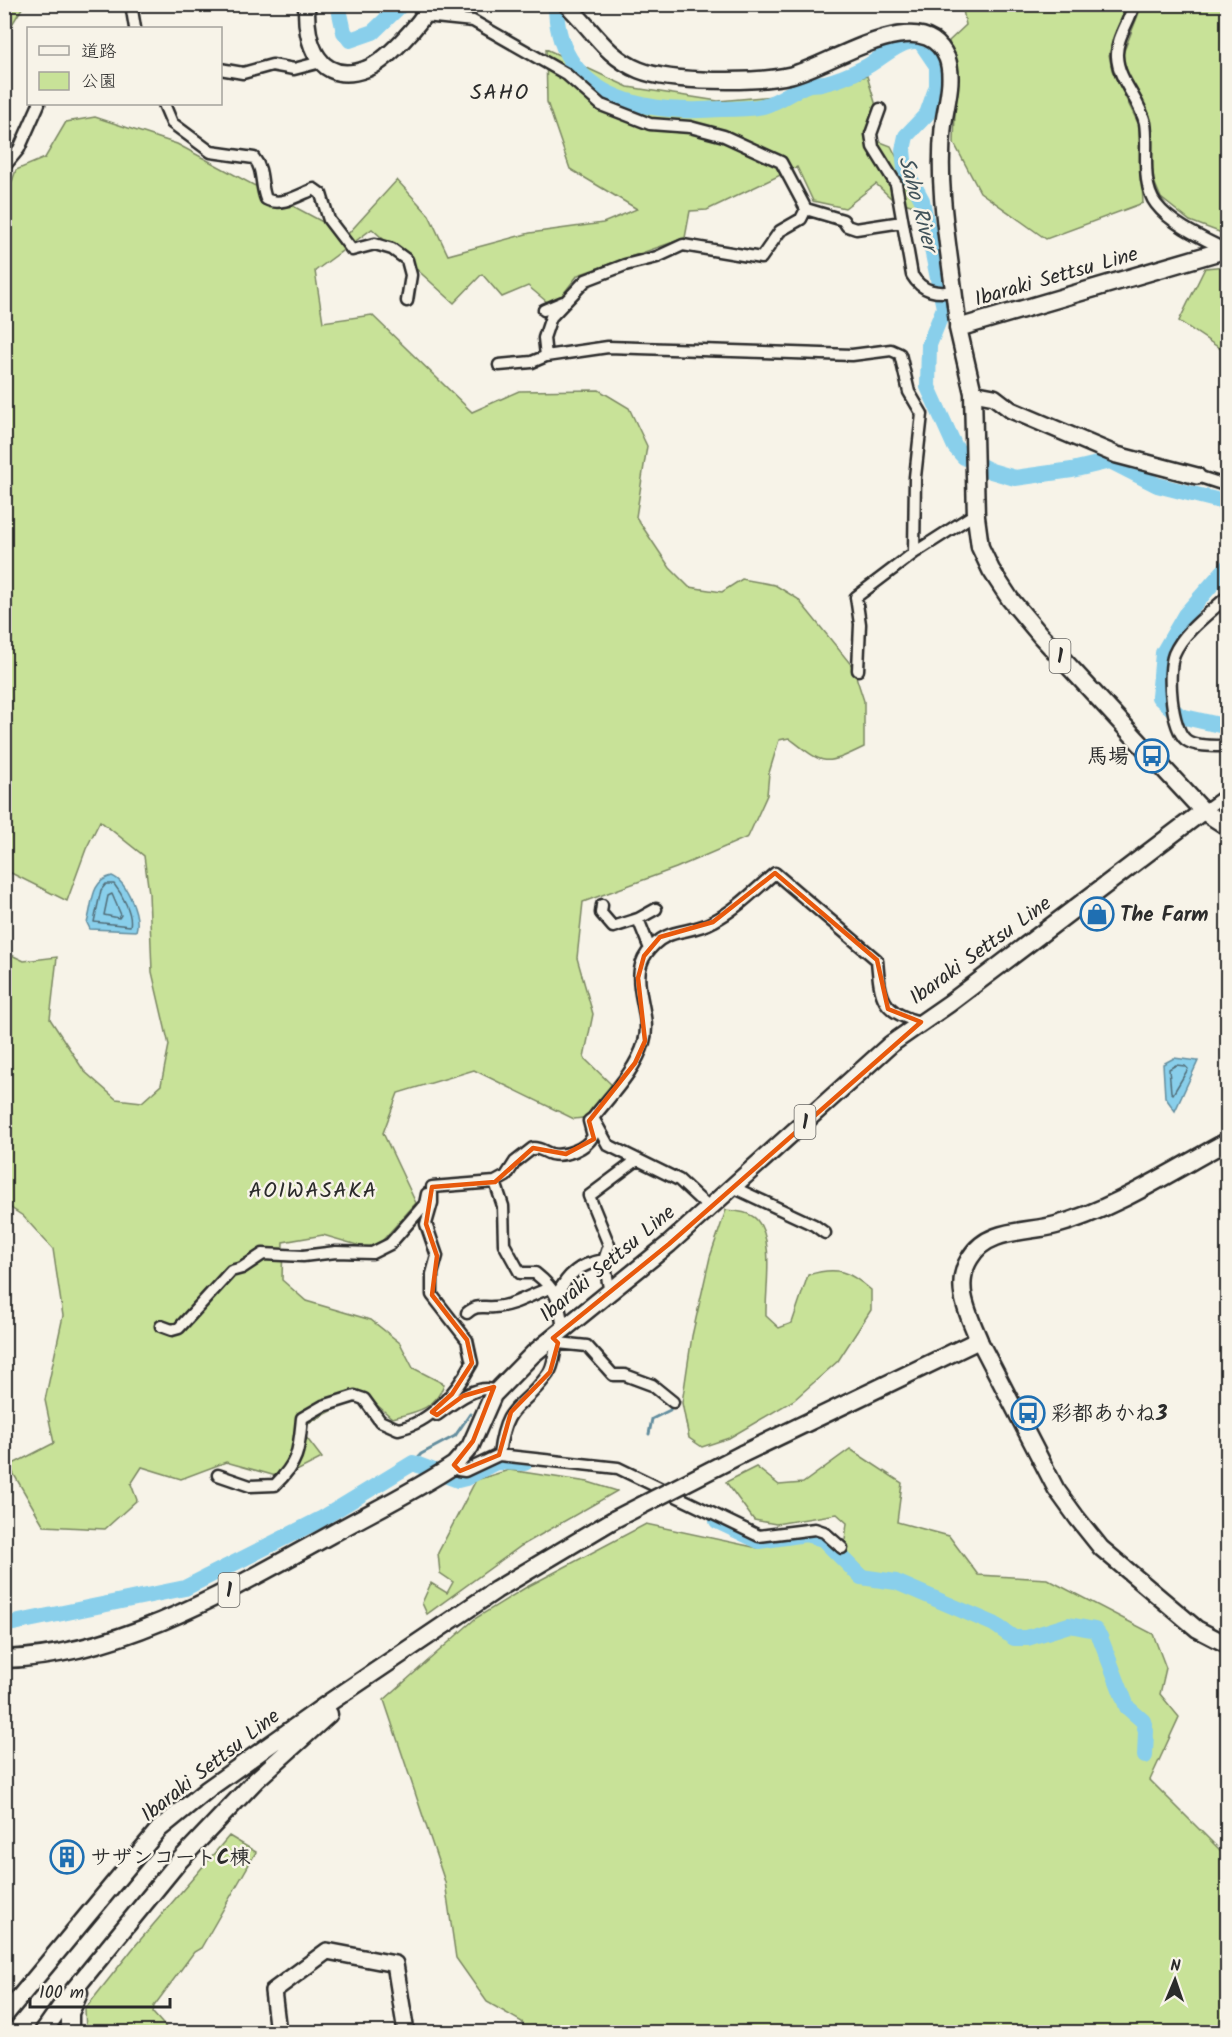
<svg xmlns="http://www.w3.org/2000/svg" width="1232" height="2037" viewBox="0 0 1232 2037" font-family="Kalam,'Klee One',sans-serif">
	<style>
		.green { fill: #c8e298; stroke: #7a8662; stroke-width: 1.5 }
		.water { fill: #89cfeb; stroke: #638d9e; stroke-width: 1.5 }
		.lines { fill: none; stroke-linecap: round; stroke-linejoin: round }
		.shore { stroke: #516d78; stroke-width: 1.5 }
		.stream { stroke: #638d9e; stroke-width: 3 }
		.river { stroke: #89cfeb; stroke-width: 16 }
		.street-casing { stroke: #2b2b2b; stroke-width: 15 }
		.secondary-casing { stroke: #2b2b2b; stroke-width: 20 }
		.primary-casing { stroke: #2b2b2b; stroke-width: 21 }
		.street { stroke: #f7f3e8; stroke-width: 10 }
		.secondary { stroke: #f7f3e8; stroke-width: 15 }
		.primary { stroke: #f7f3e8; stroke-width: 16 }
		.primary-bridge-casing { stroke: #2b2b2b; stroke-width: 21; stroke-linecap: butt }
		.primary-bridge { stroke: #f7f3e8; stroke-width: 16 }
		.marked { fill: none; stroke: #e8590c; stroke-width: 4.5; stroke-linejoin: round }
		.labels { text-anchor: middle; stroke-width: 5; stroke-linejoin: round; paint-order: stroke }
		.shield { fill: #f7f3e8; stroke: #686764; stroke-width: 1.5 }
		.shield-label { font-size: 20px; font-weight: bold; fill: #2b2b2b }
		.street-label { font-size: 21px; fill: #2b2b2b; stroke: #f7f3e8 }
		.poi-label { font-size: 21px; font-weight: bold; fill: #2b2b2b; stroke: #f7f3e8; text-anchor: start }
		.neighbourhood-label { font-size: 22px; letter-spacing: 1.5px; fill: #2b2b2b; stroke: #f7f3e8 }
		.water-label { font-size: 22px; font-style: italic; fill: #42545b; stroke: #f7f3e8 }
	</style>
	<rect width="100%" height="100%" fill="#f7f3e8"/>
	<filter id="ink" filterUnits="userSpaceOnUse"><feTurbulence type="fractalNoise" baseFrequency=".0167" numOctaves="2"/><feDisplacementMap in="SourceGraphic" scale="12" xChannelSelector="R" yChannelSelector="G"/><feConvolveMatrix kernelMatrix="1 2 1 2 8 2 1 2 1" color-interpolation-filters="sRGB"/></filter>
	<g filter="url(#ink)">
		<path class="green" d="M5 4 24 5 5 36 4 5Z
			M962 5H1127L1109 54 1112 70 1139 125 1143 203 1046 239 980 192 954 143 956 81 949 41 966 25Z
			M1142 5H1227V235L1190 221 1161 198 1153 179 1149 122 1129 81 1122 56Z
			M546 49 628 87 718 101 796 94 867 76 877 109 870 138 891 146 923 209 892 199 876 184 845 208 813 201 797 167 707 210 690 211 685 238 578 275 553 307 528 286 502 297 482 274 454 303 372 229 315 271 323 322 372 315 472 412 519 391 599 390 629 408 647 446 636 517 670 568 689 587 722 592 742 579 775 585 798 599 853 667 864 701V747C823 767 824 765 789 738L779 740 769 773 767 795 748 837 676 868 583 902 577 958 593 1014 584 1058 614 1087 591 1117 574 1119 474 1070 398 1093 383 1133 416 1203 374 1250 323 1235 283 1242 282 1280 306 1301 371 1320 400 1343 413 1368 444 1384C436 1409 416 1412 392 1418L364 1394 299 1428 322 1458 283 1478 226 1462 181 1479 142 1467 131 1484 137 1500 105 1529 44 1526 9 1466 54 1443 45 1400 63 1316 53 1249 23 1216 5 1204V952L24 961 57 957 50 1019 84 1071 116 1099 142 1102 161 1085 169 1045 152 972 149 893 144 856 100 821 86 849 67 901 5 870 4 193 9 190 16 170 45 158 66 122 95 117 177 144 347 235 397 180 429 215 448 255 530 233 603 223 637 209 570 169 547 102Z
			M1227 266H1228L1227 353 1179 321 1205 268Z
			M726 1210C736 1211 750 1212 757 1220 775 1240 765 1290 766 1316L779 1328 792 1323 808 1275C837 1266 849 1271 871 1290V1310L838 1361 794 1400 729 1438 702 1447 689 1438 682 1403 692 1336 710 1257Z
			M850 1449 902 1483 897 1522 949 1536 978 1575 1047 1579 1153 1634 1166 1668 1160 1694 1179 1717 1150 1780 1227 1857V2032H526L522 2022 487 2002 456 1958 445 1882 384 1700 476 1618 525 1588 646 1524 758 1548 804 1538 844 1549 847 1523 837 1514 776 1524 754 1520 726 1482 756 1467 779 1485 803 1483Z
			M509 1470 588 1482 617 1491 521 1546 427 1614 422 1603 431 1583 447 1593 453 1582 440 1573 438 1553 476 1480Z
			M229 1836 256 1852 201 1948 194 1952 154 2006 153 2013 170 2032H86L85 2009 135 1946Z"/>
		<path class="water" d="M112 876C127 882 141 916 136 931L90 929 87 923C93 904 90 881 112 876Z
			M1174 1058 1198 1061 1175 1111 1165 1097 1163 1064Z"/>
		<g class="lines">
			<path class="shore" d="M106 884H114C122 894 133 914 130 926L94 922 101 890Z
				M112 894 121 915 119 918 104 915 108 896Z
				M1176 1065 1185 1066 1188 1069 1173 1094 1171 1092 1169 1069Z"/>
			<path class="stream" d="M649 1434 652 1419 670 1410 671 1406
				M516 1453 540 1454
				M563 1458 580 1459
				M413 1463 421 1454 455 1436 470 1414
				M654 1480 668 1486
				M682 1492 694 1499"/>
			<path class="river" d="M338 4 344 32 350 40 373 32 402 4
				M556 4C556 98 645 115 721 109 735 108 753 110 766 105 781 101 793 90 807 85 813 83 819 84 825 83 838 80 852 74 864 68 882 59 899 39 920 41L937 66V86L927 114 906 136 903 150 905 169 922 200 944 308 929 345 928 387 955 447 964 457 991 471 1015 478 1072 470 1110 461 1157 485 1228 503
				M1228 566 1185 615 1163 653 1159 697 1180 716 1228 727
				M717 1521 759 1541 806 1534 823 1539 861 1577 896 1582 994 1624 1014 1638H1027L1069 1625 1095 1630 1100 1637 1127 1707 1143 1721 1146 1731 1145 1756
				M4 1625 185 1588 321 1519 413 1463 458 1480 466 1478 496 1462 525 1463"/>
			<g class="street-casing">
				<path id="street" d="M131 4 135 28
					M1134 4C1130 21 1116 38 1117 56 1118 81 1140 99 1145 123 1149 147 1140 183 1156 204 1171 224 1202 238 1224 249
					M425 16 473 21 566 74 601 105 650 124 690 127 724 136 781 162 806 209 801 219 780 231 761 258 683 245 657 257 625 265 586 280 551 317 544 338 546 356
					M220 69 243 73 272 65 294 69 321 62
					M164 104 172 123 211 152 254 158C264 170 260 184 266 199 281 207 299 195 314 189L321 194 329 220 352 250 375 244 392 249 407 260 411 275 407 301
					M880 109 871 134 873 147 896 184 912 275C922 292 937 294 955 291
					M4 167 19 149 39 104
					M806 209 843 220 847 226 856 229 902 222
					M544 310 563 302
					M499 365 532 362 546 356 608 347 852 355 891 350 900 354 909 392 922 414 915 477 914 553
					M1197 476 1228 486
					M1228 596C1210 613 1184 631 1174 654 1167 672 1171 728 1186 740 1195 747 1216 746 1228 746
					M858 670 860 624 856 597 914 553 970 517H976
					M1203 811 1228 793
					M602 905 601 913 613 927 638 919 656 909
					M638 919 650 949
					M495 1182 503 1206 504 1244 520 1273H535C559 1292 559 1301 563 1330
					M736 1185 739 1190 814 1225 825 1233
					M708 1207 679 1180 608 1145 593 1118C611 1095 636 1070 644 1042 653 1013 627 980 647 953 667 925 688 936 714 921 737 909 756 889 775 873L877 960C880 997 881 1013 921 1022
					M610 1293 604 1260 609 1245 589 1196 637 1160
					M557 1295C568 1273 580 1264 604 1260
					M467 1313C477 1304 482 1308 494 1307 514 1306 532 1294 550 1288
					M161 1326 172 1330 179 1328 231 1271 242 1268 263 1254 303 1256 336 1252 372 1253 390 1244 425 1204 427 1194
					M558 1343 587 1346 613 1375H625L652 1385 673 1402
					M435 1414 437 1415C451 1405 477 1382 496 1391
					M499 1455C506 1400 521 1412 548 1374 555 1365 553 1352 558 1343L553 1338
					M454 1465 458 1470 465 1471 499 1455 618 1468 759 1536 815 1529 824 1532 842 1548
					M218 1475 250 1486 275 1485C299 1462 299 1449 302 1418L323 1406 355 1396 364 1399 380 1421 398 1429C431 1423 457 1391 472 1363L467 1340 432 1295V1274L437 1256 426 1224 432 1203V1187L495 1182 506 1176 515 1162 533 1148C541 1148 544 1152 551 1154 565 1157 586 1149 593 1136L589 1121 593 1118"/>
			</g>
			<g class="secondary-casing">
				<path id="secondary" d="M307 4C304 42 319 87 366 69 386 62 421 23 431 4
					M566 4C592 28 605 56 639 70 671 83 757 83 791 75 832 65 922 0 947 58 955 80 945 107 943 129 936 195 952 263 958 328
					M973 393 994 397 1011 410 1117 455 1197 476
					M979 1340 1056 1489 1077 1518 1101 1548 1197 1629 1228 1645
					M278 2032 273 1991 327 1951 395 1964 406 2032"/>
			</g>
			<g class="primary-casing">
				<path id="primary" d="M1228 249 958 328 973 393 976 517 980 547 991 570 1010 599 1041 636 1152 756 1203 811 1228 827
					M742 1454 979 1340C968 1314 953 1285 970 1258 987 1228 1027 1233 1056 1225 1113 1210 1175 1169 1228 1141
					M4 1659C120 1656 232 1589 330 1535 371 1512 415 1491 454 1465L470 1447 493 1395 533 1354 669 1244 891 1044 950 1003 1203 811
					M4 2016 159 1829 208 1789 330 1702 496 1590 615 1519
					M43 2032 64 2002 179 1861 256 1780 329 1714
					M70 2032V2013L79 1993"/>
			</g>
			<use href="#street" class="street"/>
			<use href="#secondary" class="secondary"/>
			<use href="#primary" class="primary"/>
			<g class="primary-bridge-casing">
				<path id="primary-bridge" d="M615 1519 742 1454"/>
			</g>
			<use href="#primary-bridge" class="primary-bridge"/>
		</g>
	</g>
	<path class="marked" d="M775 873 877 960 888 1009 921 1022 669 1244 553 1338 558 1343 550 1372 511 1412 499 1455 460 1471 454 1465 473 1441 494 1387 463 1396 437 1415 432 1412 452 1394 472 1363 467 1340 432 1295 437 1256 426 1224 432 1187 495 1182 533 1148 566 1154 594 1139 589 1121 635 1063 645 1041 638 978 644 956 660 937 713 922Z"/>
	<defs>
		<g id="bus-ring" transform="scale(1.725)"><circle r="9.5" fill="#f7f3e8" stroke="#1f6fb2" stroke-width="1.5"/><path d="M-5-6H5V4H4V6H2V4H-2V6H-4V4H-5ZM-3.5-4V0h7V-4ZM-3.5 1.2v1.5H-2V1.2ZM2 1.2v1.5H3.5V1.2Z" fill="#1f6fb2"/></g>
		<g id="shop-ring" transform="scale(1.725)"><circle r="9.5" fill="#f7f3e8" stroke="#1f6fb2" stroke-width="1.5"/><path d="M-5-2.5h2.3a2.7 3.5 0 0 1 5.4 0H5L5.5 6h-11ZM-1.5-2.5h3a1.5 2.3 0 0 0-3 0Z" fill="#1f6fb2"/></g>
		<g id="building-ring" transform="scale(1.725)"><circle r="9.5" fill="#f7f3e8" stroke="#1f6fb2" stroke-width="1.5"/><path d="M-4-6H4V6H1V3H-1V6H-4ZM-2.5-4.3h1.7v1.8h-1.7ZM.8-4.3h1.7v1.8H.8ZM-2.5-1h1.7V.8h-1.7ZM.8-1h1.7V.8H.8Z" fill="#1f6fb2"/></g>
	</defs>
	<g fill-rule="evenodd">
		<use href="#bus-ring" x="1152" y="756"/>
		<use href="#shop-ring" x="1097" y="914"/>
		<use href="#bus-ring" x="1028" y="1413"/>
		<use href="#building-ring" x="67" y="1857"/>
	</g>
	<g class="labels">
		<g class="shield">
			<rect x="1049.5" y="639" width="21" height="34" rx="4.5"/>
			<rect x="794.5" y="1105" width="21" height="34" rx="4.5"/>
			<rect x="218.5" y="1573" width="21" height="34" rx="4.5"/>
		</g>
		<g class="shield-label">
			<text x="1060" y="663">1</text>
			<text x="805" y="1129">1</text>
			<text x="229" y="1597">1</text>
		</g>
		<g class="street-label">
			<text transform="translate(1056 276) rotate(-16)" y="7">Ibaraki Settsu Line</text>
			<text transform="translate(980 950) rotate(-36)" y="7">Ibaraki Settsu Line</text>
			<text transform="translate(607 1263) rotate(-40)" y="7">Ibaraki Settsu Line</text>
			<text transform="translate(210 1765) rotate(-38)" y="7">Ibaraki Settsu Line</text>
		</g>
		<g class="poi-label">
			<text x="1129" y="763" text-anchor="end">馬場</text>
			<text x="1120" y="921">The Farm</text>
			<text x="1051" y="1420">彩都あかね3</text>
			<text x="90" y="1864">サザンコートC棟</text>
		</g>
		<g class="neighbourhood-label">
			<text x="500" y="99">SAHO</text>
			<text x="313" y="1197">AOIWASAKA</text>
		</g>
		<g class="water-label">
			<text transform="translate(919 203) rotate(75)" y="8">Saho River</text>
		</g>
	</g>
	<rect width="1232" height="2037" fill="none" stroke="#f7f3e8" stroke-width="24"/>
	<rect x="12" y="12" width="1208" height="2013" fill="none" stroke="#2b2b2b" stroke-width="2" filter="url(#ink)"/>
	<rect x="27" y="27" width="195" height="78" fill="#f7f3e8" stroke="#a5a39c" stroke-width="1.5"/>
	<rect x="39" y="46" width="30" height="9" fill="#f7f3e8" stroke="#a5a39c" stroke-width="1.5"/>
	<text x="81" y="57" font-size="18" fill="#2b2b2b">道路</text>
	<rect x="39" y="72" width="30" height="18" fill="#c8e298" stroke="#a5a39c" stroke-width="1.5"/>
	<text x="81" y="87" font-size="18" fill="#2b2b2b">公園</text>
	<g transform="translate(1175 1980) rotate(2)" stroke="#f7f3e8" stroke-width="4.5" paint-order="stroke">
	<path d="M0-4.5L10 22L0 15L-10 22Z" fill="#2b2b2b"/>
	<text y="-9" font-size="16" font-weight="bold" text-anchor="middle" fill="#2b2b2b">N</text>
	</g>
	<path d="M30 1998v9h140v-9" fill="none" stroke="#2b2b2b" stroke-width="3"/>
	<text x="39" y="1998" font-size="18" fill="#2b2b2b" stroke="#f7f3e8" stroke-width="4.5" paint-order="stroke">100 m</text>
</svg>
